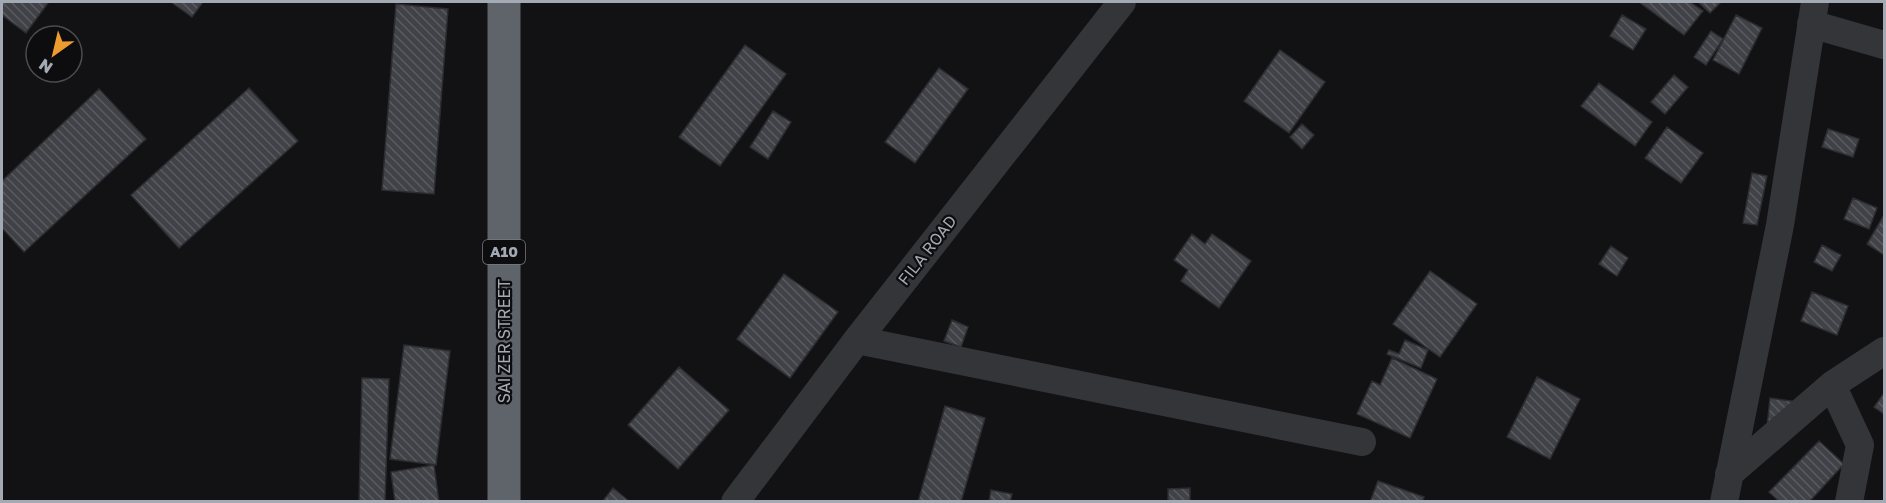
<svg xmlns="http://www.w3.org/2000/svg" width="1886" height="503" viewBox="0 0 1886 503" font-family="'Golos Text',sans-serif">
	<style>
		.building { fill: url(#building-back-hatch); stroke: #2c2d30; stroke-width: 1.5 }
		.lines { fill: none; stroke-linecap: round; stroke-linejoin: round }
		.minor { stroke: #333539; stroke-width: 28 }
		.highway { stroke: #5f636a; stroke-width: 33 }
		.labels { text-anchor: middle; stroke-width: 4.5; stroke-linejoin: round; paint-order: stroke }
		.shield { fill: #0d0d0f; stroke: #777b82; stroke-width: 1.5 }
		.shield-label { font-size: 15px; font-weight: bold; fill: #a4aab4 }
		.street-label { font-size: 16px; fill: #a4aab4; stroke: #0d0d0f }
	</style>
	<defs>
		<pattern id="building-back-hatch" width="6" height="6" patternUnits="userSpaceOnUse" patternTransform="scale(1.5)"><rect width="6" height="6" fill="#414247"/><path d="M-1 5l2 2M0 0l6 6M5-1l2 2" fill="none" stroke="#595b5f"/></pattern>
	</defs>
	<rect width="100%" height="100%" fill="#121214"/>
	<path class="building" d="M2 2H46L48 3 26 33 2 15Z
		M171 2H203L192 17Z
		M1639 2H1690L1703 11 1684 35Z
		M1698 2H1721L1710 13Z
		M396 4 448 9 434 194 382 190Z
		M1622 15 1646 29 1633 50 1610 36Z
		M1736 15 1762 28 1739 74 1713 60Z
		M1711 31 1723 39 1706 65 1694 57Z
		M745 45 786 74 720 166 679 137Z
		M1280 50 1325 82 1289 133 1244 101Z
		M939 68 968 89 915 163 885 142Z
		M1674 75 1688 87 1665 114 1651 102Z
		M1599 83 1652 122 1635 146 1581 106Z
		M249 88 298 141 179 248 131 195Z
		M99 89 146 139 24 252 2 228V181Z
		M773 111 791 122 768 159 750 147Z
		M1302 124 1314 135 1302 149 1290 137Z
		M1667 127 1703 153 1681 183 1645 158Z
		M1828 129 1859 139 1853 157 1822 147Z
		M1752 173 1767 176 1757 225 1743 223Z
		M1853 198 1877 208 1869 229 1844 219Z
		M1884 215V255L1867 244Z
		M1192 234 1205 244 1212 234 1251 261 1219 308 1181 281 1188 270 1174 260Z
		M1822 245 1841 255 1832 271 1814 262Z
		M1611 246 1628 258 1617 276 1599 264Z
		M1430 271 1477 304 1440 357 1393 324Z
		M784 274 838 312 790 378 737 339Z
		M1812 292 1848 306 1837 335 1801 321Z
		M952 320 968 327 961 347 944 341Z
		M1405 340 1428 350 1421 368 1387 354 1389 350 1399 354Z
		M404 345 450 351 436 465 390 459Z
		M1392 358 1437 379 1410 438 1357 414 1372 381 1380 385Z
		M679 367 729 410 678 469 628 425Z
		M1537 377 1580 399 1550 459 1507 437Z
		M362 378 389 379 385 502H359Z
		M1884 393V414L1874 407Z
		M1770 398 1798 402 1767 427Z
		M945 406 985 418 961 502H918Z
		M1819 441 1844 464 1809 502H1780L1769 492Z
		M434 465 439 502H395L391 472Z
		M1378 481 1424 497 1422 502H1370Z
		M613 488 630 502H602Z
		M1190 488V502H1168V489Z
		M991 490 1012 494 1010 502H989Z"/>
	<g class="lines">
		<path class="minor" d="M1811 24 1884 45
			M857 340 1362 442
			M1832 385 1860 445 1849 502
			M1729 474 1832 385 1884 351
			M735 502 857 340 1122 2
			M1724 502 1780 225 1815 2"/>
		<path class="highway" d="M504 2V502"/>
	</g>
	<g class="labels">
		<rect class="shield" x="483" y="240" width="42" height="24" rx="4.5"/>
		<g class="shield-label">
			<text x="504" y="257">A10</text>
		</g>
		<g class="street-label">
			<text transform="translate(927 250) rotate(-52)" y="6">FILA ROAD</text>
			<text transform="translate(504 341) rotate(-90)" y="6">SAI ZER STREET</text>
		</g>
	</g>
	<rect width="1886" height="503" fill="none" stroke="#a4aab4" stroke-width="6"/>
	<g transform="translate(54 54) rotate(214)"><circle r="28" fill="#0d0d0f" stroke="#494c51" stroke-width="1.5"/>
	<path d="M0-4.5L10 22L0 15L-10 22Z" fill="#ee9c30"/>
	<text y="-9" font-size="16" font-weight="bold" text-anchor="middle" fill="#a4aab4">N</text>
	</g>
</svg>
